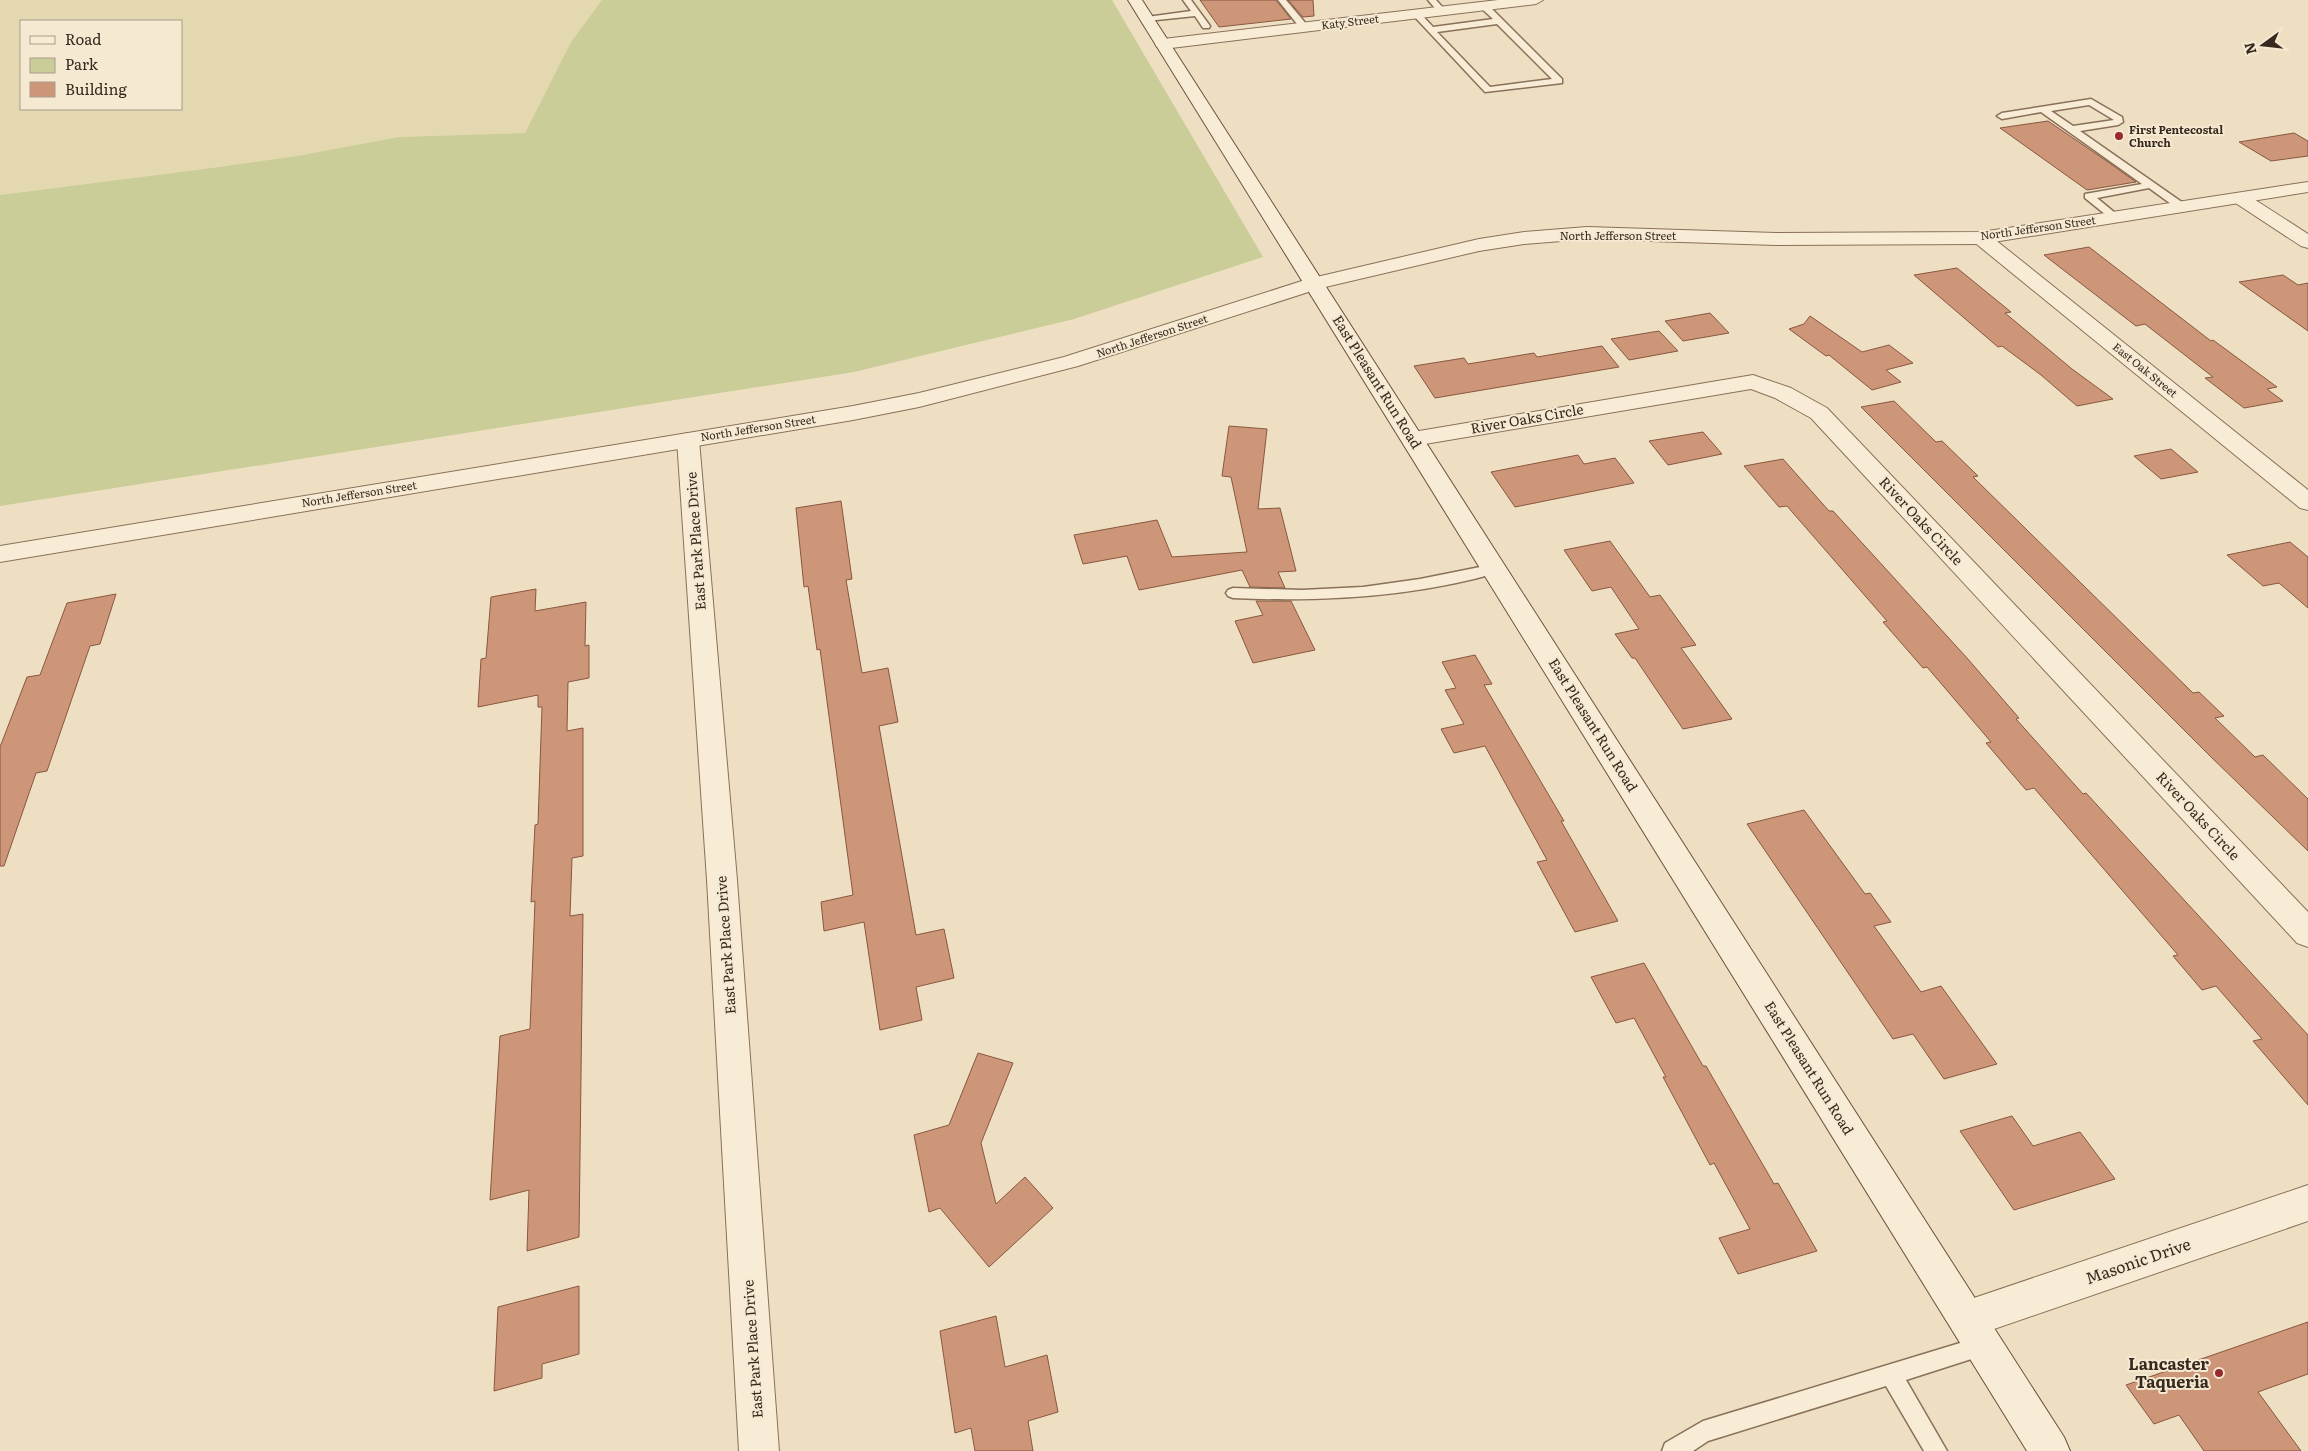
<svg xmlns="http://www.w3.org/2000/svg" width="2308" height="1451" viewBox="0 0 2308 1451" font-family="Literata,serif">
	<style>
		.farmland { fill: #e4d8b0; fill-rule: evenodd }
		.green { fill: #cacd97 }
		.building { fill: #cd9678; stroke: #88573f }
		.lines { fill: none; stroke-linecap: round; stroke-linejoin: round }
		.service-casing { stroke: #897059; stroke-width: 3 }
		.minor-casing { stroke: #897059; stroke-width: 2 }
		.tertiary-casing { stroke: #897059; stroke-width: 2 }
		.secondary-casing { stroke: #6a513d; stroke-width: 2 }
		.service { fill: #f9ecd6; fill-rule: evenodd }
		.minor { fill: #f9ecd6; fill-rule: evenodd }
		.tertiary { fill: #f9ecd6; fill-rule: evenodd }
		.secondary { fill: #f9ecd6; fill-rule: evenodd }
		.poi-dot { fill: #982931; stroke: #f6e9d2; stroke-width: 2 }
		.labels { text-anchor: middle; stroke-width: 4; stroke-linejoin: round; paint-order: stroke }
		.far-street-label { font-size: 11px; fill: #38291e; stroke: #f6e9d2 }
		.far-poi-label { font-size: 11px; font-weight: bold; fill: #38291e; stroke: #f6e9d2; text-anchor: start }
		.street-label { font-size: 14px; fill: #38291e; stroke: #f6e9d2 }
		.near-street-label { font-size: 16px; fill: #38291e; stroke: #f6e9d2 }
		.near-poi-label { font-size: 16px; font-weight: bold; fill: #38291e; stroke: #f6e9d2; text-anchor: end }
	</style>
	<rect width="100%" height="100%" fill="#eedfc3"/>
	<path class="farmland" d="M0 0H602L571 42 525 133 399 137 297 156 204 169 0 195ZM21 21H181V109H21Z"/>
	<path class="green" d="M602 0H1112L1263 257 1074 319 854 372 0 506V195L204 169 297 156 399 137 525 133 571 42Z"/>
	<path class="building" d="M1200 0H1276L1291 19 1219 27Z
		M1288 0H1313L1314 16 1303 17Z
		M2048 121 2108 162 2136 182 2087 190 2000 128Z
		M2294 133 2308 141V156L2271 161 2239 142Z
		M2089 247 2211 341 2213 340 2277 387 2267 389 2283 401 2244 408 2205 378 2213 377 2145 324 2136 326 2044 255Z
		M1957 268 2011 312 2005 313 2072 369 2113 399 2077 406 2041 375 2002 346 1998 347 1914 275Z
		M2283 275 2298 285 2308 283V331L2239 282Z
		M1710 313 1729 333 1683 341 1665 321Z
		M1810 316 1862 352 1889 345 1913 363 1886 370 1901 382 1872 390 1829 355 1826 356 1789 329 1804 324Z
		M1659 331 1678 351 1629 360 1611 339Z
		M1602 346 1619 367 1435 398 1414 366 1464 358 1468 364 1534 353 1537 357Z
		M1894 401 1936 442 1942 441 1978 476 1973 477 2193 693 2199 692 2224 716 2215 718 2255 757 2263 755 2308 799V851L2208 754 1861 407Z
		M1229 426 1267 429 1258 509 1280 508 1296 571 1278 572 1285 588 1250 587 1242 570 1139 590 1127 556 1083 564 1074 535 1157 520 1172 557 1247 552 1231 477 1222 476Z
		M1703 432 1722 454 1668 465 1649 441Z
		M2171 449 2198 472 2161 479 2134 456Z
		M1578 455 1584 464 1615 458 1634 483 1515 507 1491 472Z
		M1783 459 1829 511H1833L1967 658 2019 718 2016 719 2083 794 2086 793 2308 1035V1105L2253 1041 2262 1039 2216 986 2202 990 2173 956 2178 955 2034 788 2026 790 1986 743 1991 742 1927 667 1923 668 1883 622 1887 621 1787 506 1779 507 1744 466Z
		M841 501 852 579 846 580 862 673 888 668 898 722 879 726 916 935 944 929 954 978 916 987 922 1020 880 1030 864 922 824 931 821 902 853 895 820 649 817 650 808 586 804 587 796 508Z
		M1610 541 1650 597 1660 595 1696 645 1681 648 1732 719 1683 729 1635 658H1632L1615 634 1639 629 1611 587 1592 591 1564 550Z
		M2290 542 2308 557V608L2279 583 2263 586 2227 555Z
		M536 589 535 611 586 602 585 646 589 645V678L568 682 567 731 583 728V856L572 858 570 916 583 914 579 1237 527 1251 529 1190 490 1200 500 1036 530 1029 535 901 531 902 535 825 538 824 542 707H538V695L478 707 481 659 486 658 491 597Z
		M116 594 100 644 90 646 47 771 36 773 4 866H0V747L27 677 40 675 67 603Z
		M1256 601H1291L1315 650 1253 663 1235 621 1263 615Z
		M1475 655 1492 684 1484 685 1564 821H1561L1618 921 1575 932 1537 862 1547 860 1485 746 1454 753 1441 729 1464 724 1445 690 1456 688 1442 662Z
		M1804 810 1865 894 1870 893 1891 922 1874 926 1921 992 1941 986 1997 1064 1944 1079 1913 1034 1893 1039 1747 824Z
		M1644 963 1703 1066H1706L1774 1184 1778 1183 1817 1251 1738 1274 1719 1238 1750 1229 1714 1163 1710 1165 1663 1077H1666L1634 1018 1616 1023 1591 977Z
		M978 1053 1013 1063 981 1143 996 1204 1025 1177 1053 1208 989 1267 940 1208 929 1212 914 1135 949 1125Z
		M2012 1116 2033 1146 2080 1132 2115 1179 2014 1210 1960 1131Z
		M579 1286V1354L542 1364V1378L494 1391 498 1307Z
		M996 1316 1005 1367 1047 1355 1058 1412 1028 1421 1033 1451H975L971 1428 955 1433 940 1331Z
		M2308 1322V1374L2258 1392 2301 1451H2204L2179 1415 2154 1424 2126 1385Z"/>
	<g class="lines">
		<g class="service-casing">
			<path id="service" d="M1183 0H1191L1210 26 1209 28H1203L1195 16 1147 21 1143 19 1147 17 1191 11Z
				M1278 0H1286L1307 25V29H1301Z
				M1428 0H1436L1446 11 1439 13Z
				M1481 4H1487L1562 79V83L1485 92 1412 14 1419 12 1433 27 1493 19 1481 8ZM1497 24 1552 79 1490 87 1437 32Z
				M2091 99 2122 117 2123 122 2118 125 2080 131 2186 205V209H2178L2149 188 2097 198 2120 217 2115 220 2111 219 2085 198V194L2142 184 2041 112 2002 119 1997 116 2002 113ZM2089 105 2114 120 2073 126 2051 111Z
				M1495 564 1500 566 1502 569 1500 572C1414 597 1322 602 1233 598L1228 596 1226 593 1228 590 1233 588 1302 590 1363 587 1420 579Z
				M1983 1336 1990 1339 1993 1346 1990 1353 1906 1380 1947 1451H1924L1886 1386 1708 1441 1693 1451H1662L1665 1443 1703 1421Z"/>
		</g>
		<g class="minor-casing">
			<path id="minor" d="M1498 0H1543L1536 4 1163 49 1157 47 1155 44 1157 41 1163 39Z
				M2240 193 2246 194 2308 234V248L2301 246 2234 202 2231 198 2234 194Z
				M1981 232 1988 234 2308 490V510L2300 508 1974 242 1971 238 1974 234Z
				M1753 375 1791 388 1827 408 2308 912V947L2297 943 1811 418 1775 398 1751 389 1413 446 1405 444 1402 439 1405 434 1413 432Z
				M688 433 696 435 699 440 737 880 779 1451H739L707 880 677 440 680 435Z
				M2308 1185V1221L1968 1338 1955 1332 1949 1319 1955 1306 1968 1300Z"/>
		</g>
		<g class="tertiary-casing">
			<path id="tertiary" d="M2308 182V192L1981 244 1776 245 1587 239 1524 244 1479 251 1321 288 1078 366 919 407 853 420 0 562V546L853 406 919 393 1064 357 1308 279 1479 239 1524 232 1587 227 1776 233 1981 232Z"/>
		</g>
		<g class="secondary-casing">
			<path id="secondary" d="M1128 0H1142L2064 1437 2070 1451H2027Z"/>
		</g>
		<use href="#service" class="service"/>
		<use href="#minor" class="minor"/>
		<use href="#tertiary" class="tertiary"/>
		<use href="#secondary" class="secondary"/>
	</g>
	<g class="poi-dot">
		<circle cx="2119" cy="136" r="5"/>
		<circle cx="2219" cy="1373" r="5"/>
	</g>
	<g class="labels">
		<g class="far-street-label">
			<text transform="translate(1350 22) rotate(-7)" y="4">Katy Street</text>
			<text transform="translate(2038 228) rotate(-8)" y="4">North Jefferson Street</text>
			<text x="1618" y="240">North Jefferson Street</text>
			<text transform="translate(1152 336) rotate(-18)" y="4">North Jefferson Street</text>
			<text transform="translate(2145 370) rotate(39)" y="4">East Oak Street</text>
			<text transform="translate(758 428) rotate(-9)" y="4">North Jefferson Street</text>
			<text transform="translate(359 494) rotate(-9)" y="4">North Jefferson Street</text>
		</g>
		<g class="far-poi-label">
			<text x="2129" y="134">First Pentecostal<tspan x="2129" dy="13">Church</tspan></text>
		</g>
		<g class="street-label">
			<text transform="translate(1377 382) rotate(58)" y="5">East Pleasant Run Road</text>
			<text transform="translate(1527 419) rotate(-10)" y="5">River Oaks Circle</text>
			<text transform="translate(1921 521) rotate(47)" y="5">River Oaks Circle</text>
			<text transform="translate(696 541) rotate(-94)" y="5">East Park Place Drive</text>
			<text transform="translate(1593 725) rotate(58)" y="5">East Pleasant Run Road</text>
			<text transform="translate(2198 816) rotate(47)" y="5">River Oaks Circle</text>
			<text transform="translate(726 945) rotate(-94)" y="5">East Park Place Drive</text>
			<text transform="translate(1809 1068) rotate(58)" y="5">East Pleasant Run Road</text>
			<text transform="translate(753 1349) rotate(-94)" y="5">East Park Place Drive</text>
		</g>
		<g class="near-street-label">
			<text transform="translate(2138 1261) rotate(-19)" y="6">Masonic Drive</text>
		</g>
		<g class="near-poi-label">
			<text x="2209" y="1370">Lancaster<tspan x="2209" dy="18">Taqueria</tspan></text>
		</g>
	</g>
	<rect x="20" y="20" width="162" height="90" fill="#f6e9d2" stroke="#aa9c8a"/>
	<rect x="30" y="36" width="25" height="8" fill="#f9ecd6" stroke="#aa9c8a"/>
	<text x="65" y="45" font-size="15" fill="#38291e">Road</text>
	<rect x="30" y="58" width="25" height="15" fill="#cacd97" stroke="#aa9c8a"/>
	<text x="65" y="70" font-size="15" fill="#38291e">Park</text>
	<rect x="30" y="82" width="25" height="15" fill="#cd9678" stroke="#aa9c8a"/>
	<text x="65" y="95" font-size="15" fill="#38291e">Building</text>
	<g transform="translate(2263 45) rotate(255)" stroke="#f6e9d2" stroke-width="4" paint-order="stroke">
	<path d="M0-4L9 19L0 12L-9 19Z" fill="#38291e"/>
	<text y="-8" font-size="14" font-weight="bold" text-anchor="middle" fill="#38291e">N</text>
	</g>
</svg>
